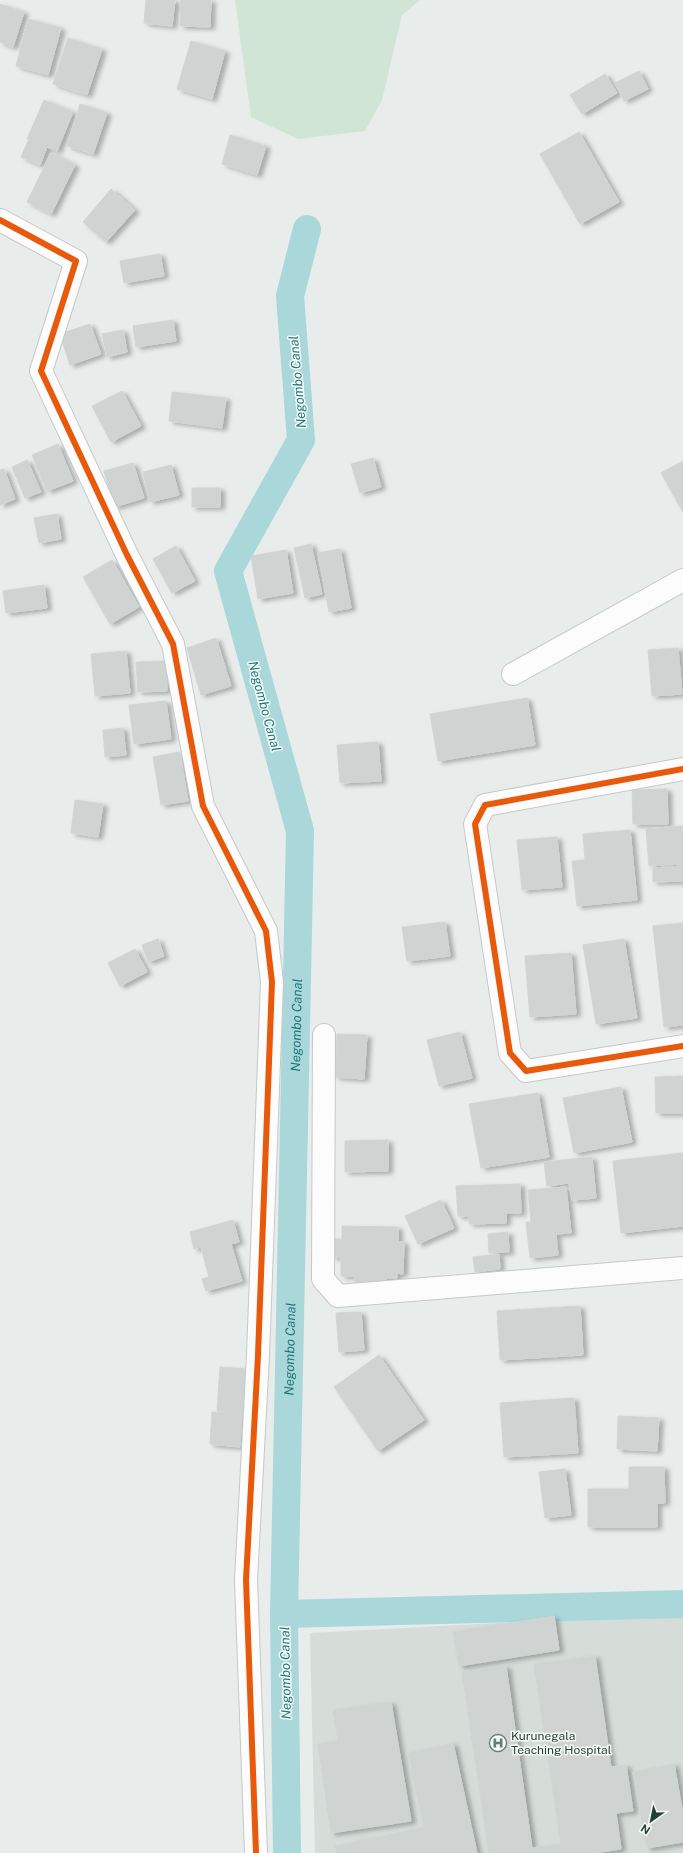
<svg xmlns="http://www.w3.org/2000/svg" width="683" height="1853" viewBox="0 0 683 1853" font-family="'Public Sans',sans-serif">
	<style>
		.built { fill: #d6ddd9 }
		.green { fill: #d1e5d6 }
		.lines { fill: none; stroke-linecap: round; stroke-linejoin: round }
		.canal { stroke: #aad7d9; stroke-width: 28 }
		.building { fill: #cfd3d1; stroke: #d0d5d3; filter: url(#shadow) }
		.street-casing { stroke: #c5c9c7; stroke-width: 24 }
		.street { stroke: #fcfcfc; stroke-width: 22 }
		.cycleway-casing { stroke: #f6fbf8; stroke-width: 8 }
		.cycleway { stroke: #e8590c; stroke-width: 6 }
		.labels { text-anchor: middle; stroke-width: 3; stroke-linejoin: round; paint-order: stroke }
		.poi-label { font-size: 12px; fill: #244136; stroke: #f6fbf8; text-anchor: start }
		.water-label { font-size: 13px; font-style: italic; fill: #1e767d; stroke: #f6fbf8 }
	</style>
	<defs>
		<filter id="shadow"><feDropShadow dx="4.5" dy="2.5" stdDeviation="2" flood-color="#0004"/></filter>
	</defs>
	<rect width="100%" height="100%" fill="#e8ecea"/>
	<path class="built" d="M683 1613V1853H315L310 1633Z"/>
	<path class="green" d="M235 0H420L402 15 382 100 365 131 298 139 251 117Z"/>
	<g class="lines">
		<g class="canal">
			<path d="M284 1614 683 1604"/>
			<path id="s1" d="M287 1853 284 1614 300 831 228 571 301 440 290 296 307 229"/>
		</g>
	</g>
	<path class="building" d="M146 0H175L172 26 144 23Z
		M181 0H211L210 27 180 26Z
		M0 4 24 12 13 47 0 42Z
		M28 19 61 28 48 75 16 66Z
		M68 38 102 49 87 95 53 84Z
		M191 41 225 51 212 99 177 89Z
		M639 71 648 89 624 101 615 83Z
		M605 74 617 93 582 114 570 95Z
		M44 100 73 112 57 151 47 147 40 165 21 157 29 139H27Z
		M80 104 107 113 93 154 67 146Z
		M579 132 619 202 580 224 540 154Z
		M230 135 266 146 257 175 222 164Z
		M51 153 75 165 51 214 27 202Z
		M111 189 135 210 106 242 83 222Z
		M160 254 164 276 124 283 120 261Z
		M173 320 176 341 136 347 133 326Z
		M90 324 101 354 70 365 60 334Z
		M123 330 127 352 107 357 102 334Z
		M122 391 141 426 111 442 92 406Z
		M172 392 226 398 222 428 169 421Z
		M58 444 73 481 47 491 32 455Z
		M373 458 381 487 360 493 351 464Z
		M27 460 41 492 25 498 12 467Z
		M683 461V512L661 473Z
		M133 463 144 498 114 507 104 471Z
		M171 465 179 495 150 502 143 472Z
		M4 469 15 499 0 505V470Z
		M192 488H220V507H192Z
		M57 514 61 539 39 543 34 518Z
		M311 544 322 594 305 598 294 548Z
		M176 546 195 581 172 593 153 559Z
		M340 549 351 608 329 612 318 553Z
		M286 550 293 593 258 599 251 556Z
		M112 560 139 607 110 624 83 577Z
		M44 585 47 608 6 613 3 591Z
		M216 638 231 686 201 695 187 648Z
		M678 648 682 694 652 696 648 650Z
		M126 651 130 693 95 696 91 654Z
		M166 661 167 691 138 692 136 662Z
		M527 698 535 745 438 761 430 714Z
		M166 701 171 739 134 744 129 705Z
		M123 728 126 755 105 757 103 730Z
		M378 742 381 781 340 783 337 745Z
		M180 752 188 801 161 805 153 757Z
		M667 789 668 824H633L632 790Z
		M75 800 103 804 98 837 71 833Z
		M682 826 683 864 649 866 646 829Z
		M630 830 637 900 577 906 572 861 585 860 583 834Z
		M557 837 562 887 522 890 517 840Z
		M683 866V881L653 882V868Z
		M445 922 450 956 407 961 402 927Z
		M683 923V1025L664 1027 653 926Z
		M158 939 164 956 148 962 142 945Z
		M624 939 637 1018 596 1024 583 945Z
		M135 949 147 972 120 986 108 963Z
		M571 953 576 1014 530 1017 525 956Z
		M460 1032 472 1078 439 1086 427 1040Z
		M337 1034 367 1035 364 1079 335 1077Z
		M683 1076V1113H656L655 1077Z
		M621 1087 632 1142 574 1153 563 1098Z
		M538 1093 549 1157 481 1168 469 1104Z
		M388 1140V1171L345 1172V1141Z
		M683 1153V1226L621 1233 613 1161Z
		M592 1157 596 1198 572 1200 569 1183 547 1186 544 1162Z
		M520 1184 521 1213H506V1223L469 1224V1216H458L456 1186Z
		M566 1187 571 1233 556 1234 558 1255 530 1258 526 1222H531L528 1190Z
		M441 1200 454 1228 418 1244 405 1216Z
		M233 1220 239 1242 231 1244 242 1281 206 1291 202 1279 209 1277 201 1247 194 1249 190 1232Z
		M342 1226 398 1227V1242H404L403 1274 397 1273V1278H386V1286L355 1285V1276H341V1257H332V1239H342Z
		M508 1232 509 1252 489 1253 488 1234Z
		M499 1254 500 1269 475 1272 473 1257Z
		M580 1306 583 1355 500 1360 497 1311Z
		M361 1312 364 1350 339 1352 336 1313Z
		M379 1355 424 1420 378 1451 334 1387Z
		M220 1367 247 1369 244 1413 217 1411Z
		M574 1398 578 1453 504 1457 500 1403Z
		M212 1412 242 1414 240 1447 210 1444Z
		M618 1416 659 1418 657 1451 617 1449Z
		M629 1467H664L665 1503H657V1527H588V1489H629Z
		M565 1469 571 1515 545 1518 539 1472Z
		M554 1616 559 1650 459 1666 453 1632Z
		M595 1656 611 1767 626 1765 633 1811 616 1813 621 1849 594 1853H489L462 1672 506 1666 532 1848 561 1844 534 1664Z
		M391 1702 411 1821 331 1833 318 1744 338 1741 333 1710Z
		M453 1743 477 1853H337L335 1846 424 1827 408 1753Z
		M674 1764 683 1814V1842L647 1848 633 1772Z"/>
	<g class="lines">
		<g class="street-casing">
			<path id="street" d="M0 220 76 261 41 371 127 555 173 644 203 806 266 931 272 982 258 1355 246 1580 256 1853
				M513 674 683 580
				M683 769 485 805 475 824 510 1053 526 1071 683 1046
				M324 1035 323 1279 338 1296 683 1268"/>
		</g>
		<use href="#street" class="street"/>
		<g class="cycleway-casing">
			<path id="cycleway" d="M0 220 76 261 41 371 127 555 173 644 203 806 266 931 272 982 258 1355 246 1580 256 1853
				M683 769 485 805 475 824 510 1053 526 1071 683 1046"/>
		</g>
		<use href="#cycleway" class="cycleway"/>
	</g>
	<defs>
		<g id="hospital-ring" transform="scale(0.9)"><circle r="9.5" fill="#f6fbf8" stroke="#697d75" stroke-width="1.5"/><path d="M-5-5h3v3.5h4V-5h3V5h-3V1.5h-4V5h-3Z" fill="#697d75"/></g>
	</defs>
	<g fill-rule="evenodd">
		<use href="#hospital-ring" x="498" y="1743"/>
	</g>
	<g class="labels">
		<g class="poi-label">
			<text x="511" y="1740">Kurunegala<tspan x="511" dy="14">Teaching Hospital</tspan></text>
		</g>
		<g class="water-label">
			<text transform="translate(297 382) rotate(-95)" y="5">Negombo Canal</text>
			<text transform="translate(265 706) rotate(75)" y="5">Negombo Canal</text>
			<text dy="5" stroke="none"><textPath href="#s1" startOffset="828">Negombo Canal</textPath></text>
			<text dy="5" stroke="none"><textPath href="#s1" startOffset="504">Negombo Canal</textPath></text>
			<text transform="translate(285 1673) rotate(-91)" y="5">Negombo Canal</text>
		</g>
	</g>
	<g transform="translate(651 1821) rotate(213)" stroke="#f6fbf8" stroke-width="3" paint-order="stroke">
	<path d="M0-3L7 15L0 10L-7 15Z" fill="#244136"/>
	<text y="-6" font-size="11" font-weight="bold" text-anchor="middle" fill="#244136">N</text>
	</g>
</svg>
